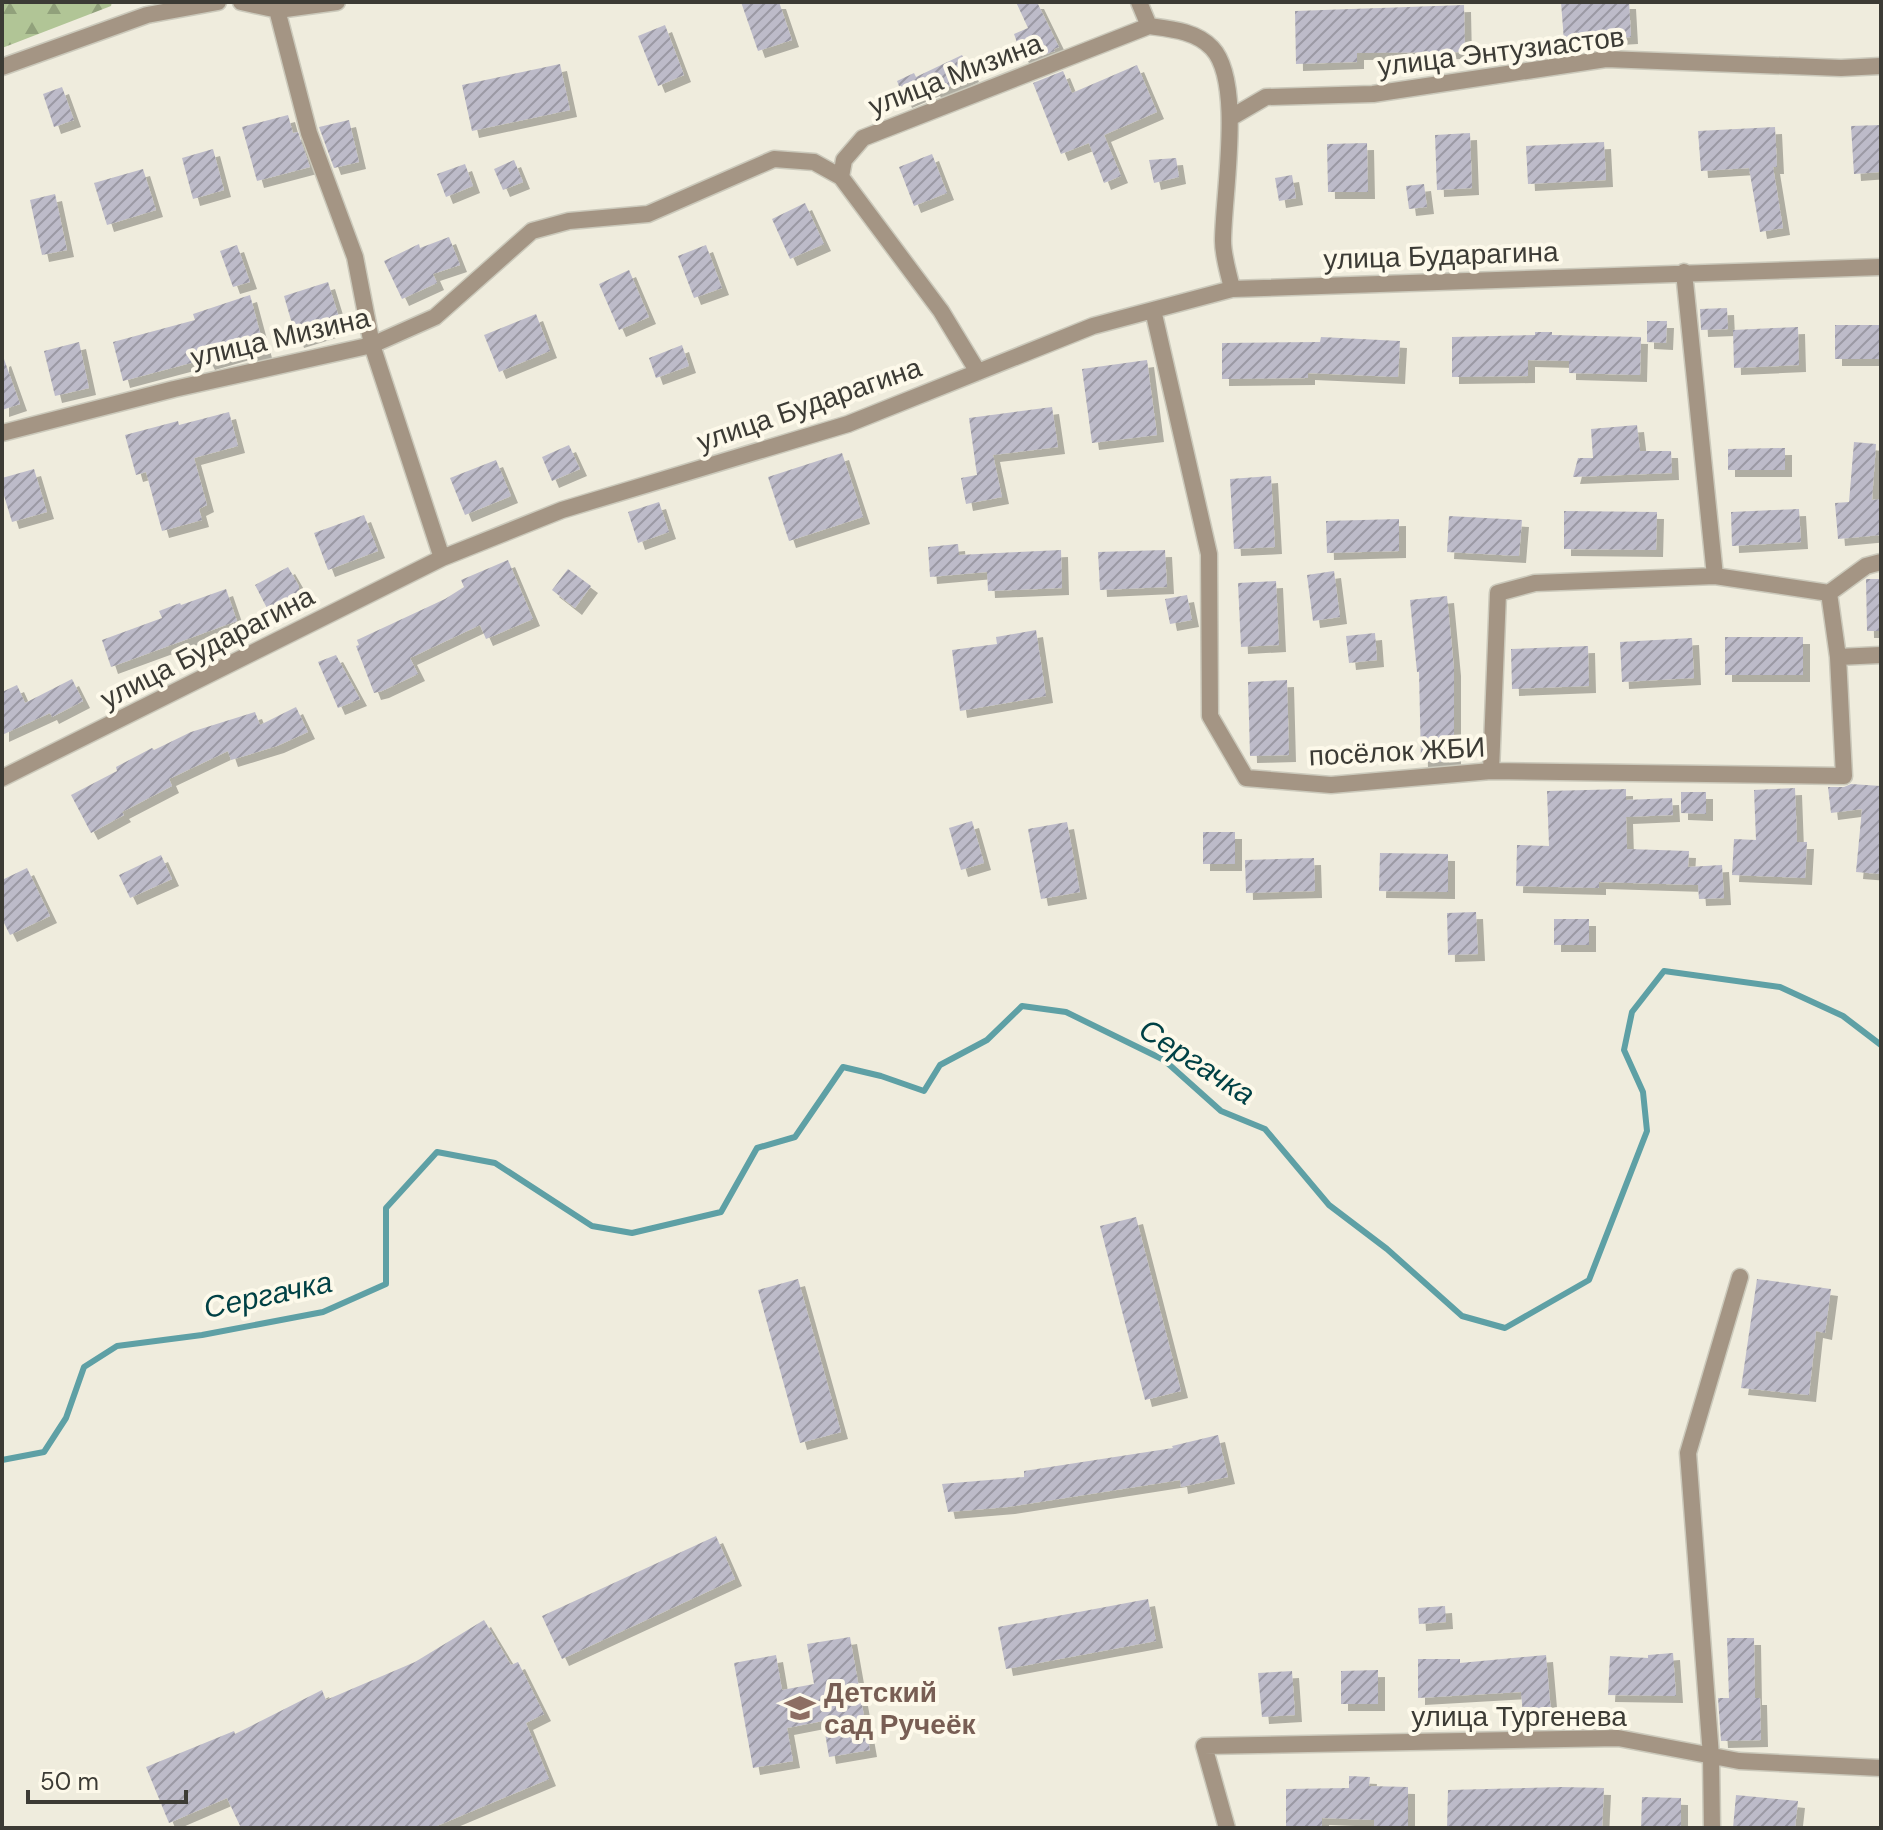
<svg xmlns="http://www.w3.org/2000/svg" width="1883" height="1830" viewBox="0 0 1883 1830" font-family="'DM Sans',sans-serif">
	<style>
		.forest { fill: url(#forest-firs) }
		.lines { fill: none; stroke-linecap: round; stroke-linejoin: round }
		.stream { stroke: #5ea0a5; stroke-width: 6 }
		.building { fill: url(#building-hatch); filter: url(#shadow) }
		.street-casing { stroke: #cbc9bb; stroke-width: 19 }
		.street { stroke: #a49584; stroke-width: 16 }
		.labels { text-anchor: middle; stroke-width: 8; stroke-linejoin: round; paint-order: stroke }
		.street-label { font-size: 28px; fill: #3c3b35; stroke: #fdf9ea }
		.education-label { font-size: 28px; font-weight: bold; fill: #785e54; stroke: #fdf9ea; text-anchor: start }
		.water-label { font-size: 30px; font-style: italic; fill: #004145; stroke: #fdf9ea }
	</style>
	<defs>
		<pattern id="forest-firs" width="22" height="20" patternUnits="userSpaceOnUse" patternTransform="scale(2)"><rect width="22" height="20" fill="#b1c596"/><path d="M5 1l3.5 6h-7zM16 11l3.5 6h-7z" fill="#91a17b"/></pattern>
		<pattern id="building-hatch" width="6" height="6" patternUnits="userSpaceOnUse" patternTransform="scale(2)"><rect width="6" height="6" fill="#bdbbc9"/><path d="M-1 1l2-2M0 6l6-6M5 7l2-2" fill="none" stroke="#9b99a4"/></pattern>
		<filter id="shadow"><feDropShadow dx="7" dy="7" stdDeviation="0" flood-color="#0004"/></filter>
	</defs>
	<rect width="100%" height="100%" fill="#efecdd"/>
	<path class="forest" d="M2 2H112L111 6 2 48Z"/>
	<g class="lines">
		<path class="stream" d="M2 1460 44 1452 66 1418 84 1367 117 1346 202 1335 323 1312 386 1284V1208L437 1152 495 1163 592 1226 632 1233 721 1212 757 1148 795 1137 843 1067 881 1076 924 1091 940 1065 987 1040 1022 1006 1066 1012 1164 1060 1221 1111 1265 1129 1329 1205 1387 1249 1462 1316 1505 1328 1589 1280 1647 1131 1643 1092 1624 1050 1632 1012 1664 971 1780 987 1843 1016 1881 1045"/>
	</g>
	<path class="building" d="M741 2H779L792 40 758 51Z
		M1016 2H1037L1059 47 1054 49 1055 51 1024 62 1014 34 1028 28Z
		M1561 2H1629L1631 37 1564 41Z
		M1464 5 1465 52 1357 53V62L1296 64 1295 11Z
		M665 25 684 75 658 86 638 36Z
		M962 55 972 75 936 93 933 89 905 101 897 81 914 73 916 77Z
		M560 64 570 110 472 131 462 85Z
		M1137 65 1157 112 1104 135 1121 176 1104 183 1089 143 1061 154 1033 83 1063 71 1072 93Z
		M62 87 74 120 54 127 43 94Z
		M288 115 293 133 298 132 310 167 257 181 242 127Z
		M349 120 359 162 334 168 319 127Z
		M1881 125V172L1854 174 1851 126Z
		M1775 127 1777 167H1773L1783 228 1760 232 1749 168 1701 171 1698 131Z
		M1470 133 1472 188 1437 190 1435 135Z
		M1604 142 1606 180 1528 184 1526 146Z
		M1367 143 1368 192H1328L1327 144Z
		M213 149 224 190 193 199 182 158Z
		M932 154 947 193 914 206 899 167Z
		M1176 158 1179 177 1154 183 1149 160Z
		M514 160 523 182 503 190 494 169Z
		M465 164 473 186 446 197 437 174Z
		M143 169 156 210 107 225 94 183Z
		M1292 175 1296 198 1279 201 1275 178Z
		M1424 184 1427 207 1409 209 1406 186Z
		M55 194 67 250 42 255 30 200Z
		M805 203 824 244 790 259 772 219Z
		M449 237 460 265 433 274 437 283 402 299 384 261 419 244 420 248Z
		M237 245 250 282 233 287 220 251Z
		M706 245 722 288 694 298 678 256Z
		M629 270 649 317 619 330 599 284Z
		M328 282 342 327 297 341 284 296Z
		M250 295 265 351 247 356 246 352 208 363 206 359 123 381 113 342 195 320 193 314Z
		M1727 308 1728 329 1701 330 1700 309Z
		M536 314 550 351 499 372 484 335Z
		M1647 321H1667L1666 343 1647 342Z
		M1835 325H1881V359H1835Z
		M1798 327 1799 365 1734 368 1733 330Z
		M1535 332H1552V335L1641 337 1640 375 1569 373V361L1528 360V376L1452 377V337L1535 335Z
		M1321 337 1400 341 1398 377 1308 373V378L1222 379V343L1320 342Z
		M79 342 89 388 55 396 44 351Z
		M682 345 689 366 656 378 649 358Z
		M4 359 20 404 2 410V360Z
		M1147 360 1157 435 1092 443 1082 369Z
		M1052 407 1058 447 993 455 1002 497 966 504 961 478 977 475 969 418Z
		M229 412 238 446 194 458 207 505 199 509 202 520 162 531 146 472 136 475 125 435 178 421 179 425Z
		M1637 425 1640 451H1671L1672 473 1573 477 1578 458H1593L1591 429Z
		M1854 442 1876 444 1872 500 1881 499V535L1838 539 1835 503 1849 502Z
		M569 445 580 469 552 481 542 457Z
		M1785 448V470H1728V449Z
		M842 453 863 517 789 541 768 477Z
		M496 460 511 496 465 515 450 478Z
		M34 469 47 512 12 522 2 489V478Z
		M1271 476 1275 547 1234 549 1230 479Z
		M659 502 669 532 638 543 628 512Z
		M1799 509 1801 542 1732 546 1731 512Z
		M1564 511 1657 512 1656 550 1564 549Z
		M364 515 378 551 328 570 314 533Z
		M1449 516 1522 520 1519 556 1447 552Z
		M1399 519V551L1327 553 1326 521Z
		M958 544 959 555 1061 550 1062 588 988 591 987 572 930 577 928 547Z
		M1165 550 1167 587 1100 590 1098 552Z
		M508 560 533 619 486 639 480 625 410 658 418 674 382 691 374 693 356 646 359 645 357 640 445 599 464 587 461 580Z
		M288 567 299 586V593L268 610 255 585Z
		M568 569 591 586 575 608 552 590Z
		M1334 571 1340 617 1313 621 1307 575Z
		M1866 579H1881V631H1867Z
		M1276 581 1279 645 1241 647 1238 583Z
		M226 589 237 621 111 667 102 640 162 618 159 611 180 603 181 605Z
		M1187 595 1192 620 1170 624 1165 599Z
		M1447 596 1454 669V761L1421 762 1419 672H1417L1410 600Z
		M1036 630 1046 696 960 711 952 650 997 644 996 637Z
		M1375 633 1377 660 1349 663 1346 636Z
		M1725 637H1803V675H1725Z
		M1692 638 1694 678 1622 682 1620 642Z
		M1588 646 1589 686 1512 689 1511 649Z
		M336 655 360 699 338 708 318 662Z
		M72 679 83 701 52 717 50 713 2 735V692L17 685 25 703Z
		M1287 680 1289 755 1250 756 1248 682Z
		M296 707 308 732 277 746 231 760 228 751 169 779 172 786 122 812 124 815 91 833 71 795 117 771 116 767 152 748 154 750 191 732 255 712 260 725Z
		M1851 784 1881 786V874L1856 872 1862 809 1831 813 1828 787H1844Z
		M1795 788 1797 842H1807L1805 878 1732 875 1734 839 1756 840 1754 790Z
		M1626 789V800L1672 798 1673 815 1626 817 1627 849 1689 851 1688 867 1722 865 1724 898 1699 899 1698 885 1599 882V888L1516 886 1517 845 1549 846 1547 791Z
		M1681 792H1706V814L1681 813Z
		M972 821 984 863 961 870 949 828Z
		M1067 822 1080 892 1041 899 1028 829Z
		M1203 832H1235V864H1203Z
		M1380 853 1448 854V892L1379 891Z
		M161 855 172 879 130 898 119 875Z
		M1314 858 1315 891 1246 893 1245 860Z
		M27 868 50 916 10 935 2 919V880Z
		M1476 912 1478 954 1448 955 1447 913Z
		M1554 919H1589V945H1554Z
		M1136 1217 1181 1391 1145 1400 1100 1226Z
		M798 1279 841 1432 800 1443 758 1290Z
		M1757 1279 1831 1289 1825 1333 1816 1331 1809 1395 1741 1388Z
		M1218 1435 1228 1477 1181 1487 1180 1480 1008 1507 948 1512 942 1484 1024 1477V1471L1173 1448 1172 1446Z
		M716 1536 735 1579 562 1659 542 1616Z
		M1148 1599 1156 1641 1006 1669 998 1627Z
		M1445 1606 1446 1622 1419 1624 1418 1608Z
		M484 1620 511 1665 518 1662 544 1714 526 1723 549 1779 432 1828H241L227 1798 169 1823 146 1767 234 1731 235 1734 322 1690 326 1700 415 1662Z
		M850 1637 870 1750 829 1757 823 1721 787 1728 793 1761 753 1768 734 1663 776 1655 782 1690 814 1684 807 1644Z
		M1727 1638H1754L1755 1698H1760L1761 1740 1721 1741 1718 1698H1729Z
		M1673 1653 1676 1696 1608 1695 1610 1656 1648 1658V1655Z
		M1546 1655 1551 1712 1523 1715 1521 1692 1418 1698V1659H1460V1663Z
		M1378 1670V1704H1341V1671Z
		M1292 1671 1295 1715 1262 1717 1258 1673Z
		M1349 1776 1370 1777 1369 1786 1408 1787V1828H1374V1820L1322 1818V1828H1286V1789L1349 1788Z
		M1562 1787 1604 1788 1602 1828H1447L1448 1790Z
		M1736 1795 1798 1801 1795 1828H1733Z
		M1642 1797 1681 1798V1828H1641Z"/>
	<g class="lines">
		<g class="street-casing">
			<path id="street" d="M241 2 278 10 337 2
				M275 2 309 133 355 257 372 345 442 558
				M1139 2 1149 26
				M2 67 147 15 218 2
				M1230 118 1266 97 1373 94 1606 59 1841 68 1881 66
				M841 177 941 311 978 372
				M1684 272 1715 576
				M1153 310 1209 554 1210 716 1246 778 1331 785 1491 771 1844 776 1838 657 1829 593 1715 576 1535 583 1498 593 1491 771
				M2 433 174 389 372 345 435 317 532 231 569 221 648 214 774 159 814 162 841 177 844 160 863 138 1149 26C1171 29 1196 31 1212 48 1244 82 1223 195 1223 241 1223 257 1229 274 1232 289
				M1829 593 1866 566 1881 562
				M1838 657 1881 655
				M2 778 442 558 562 510 848 424 1093 326 1232 289 1881 267
				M1227 1828 1204 1746 1618 1738 1739 1761 1881 1768
				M1712 1828 1711 1756 1688 1453 1740 1277"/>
		</g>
		<use href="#street" class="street"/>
	</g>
	<defs>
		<g id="school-bare" transform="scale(2.4)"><path d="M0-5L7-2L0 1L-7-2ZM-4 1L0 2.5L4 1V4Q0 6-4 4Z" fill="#8d6e63" stroke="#fdf9ea" stroke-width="2.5" paint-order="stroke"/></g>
	</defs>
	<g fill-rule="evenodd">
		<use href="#school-bare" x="800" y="1708"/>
	</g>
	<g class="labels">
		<g class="street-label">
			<text transform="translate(1501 51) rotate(-7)" y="10">улица Энтузиастов</text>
			<text transform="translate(955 74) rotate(-21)" y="10">улица Мизина</text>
			<text transform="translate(1441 255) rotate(-2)" y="10">улица Бударагина</text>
			<text transform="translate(280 337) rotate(-13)" y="10">улица Мизина</text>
			<text transform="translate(809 404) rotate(-19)" y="10">улица Бударагина</text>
			<text transform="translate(207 647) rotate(-27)" y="10">улица Бударагина</text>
			<text transform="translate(1397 751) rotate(-3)" y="10">посёлок ЖБИ</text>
			<text x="1519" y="1726">улица Тургенева</text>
		</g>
		<g class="education-label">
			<text x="824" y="1702">Детский<tspan x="824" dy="32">сад Ручеёк</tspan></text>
		</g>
		<g class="water-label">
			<text transform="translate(1197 1062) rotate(33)" y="10">Сергачка</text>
			<text transform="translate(268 1295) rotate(-12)" y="10">Сергачка</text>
		</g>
	</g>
	<rect width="1883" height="1830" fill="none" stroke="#3c3b35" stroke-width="8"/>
	<path d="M28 1790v12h158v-12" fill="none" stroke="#3c3b35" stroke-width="4"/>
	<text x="40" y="1790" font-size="24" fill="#3c3b35" stroke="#fdf9ea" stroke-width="6" paint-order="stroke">50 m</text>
</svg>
